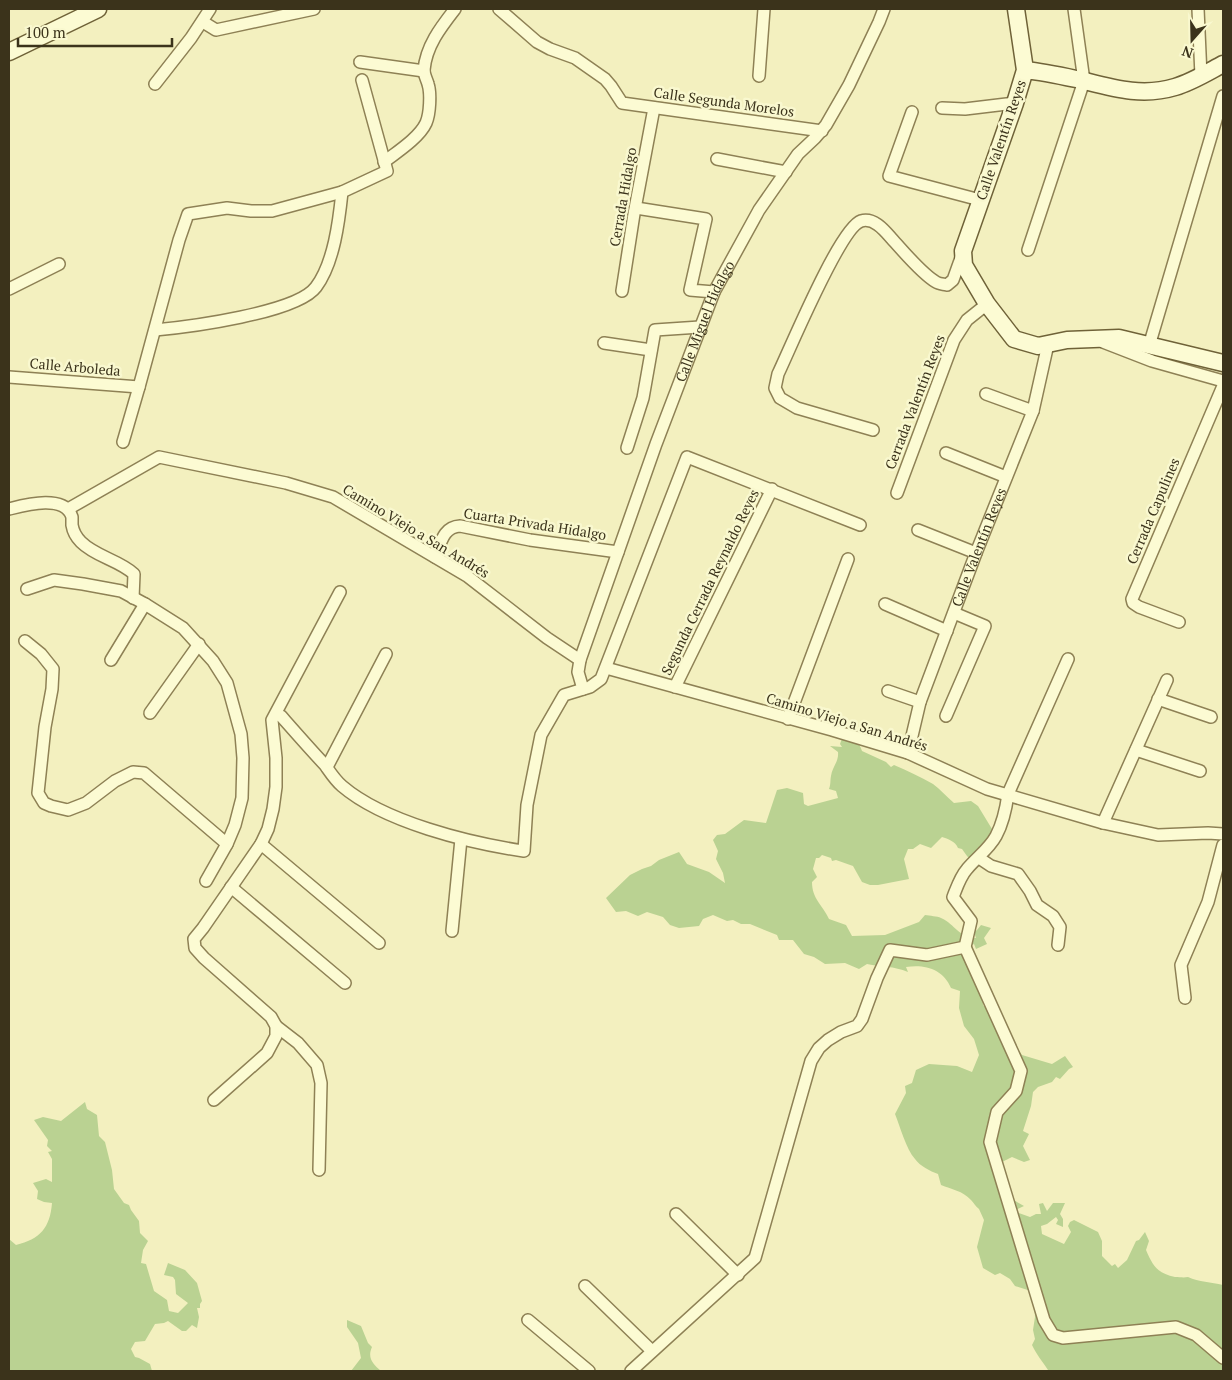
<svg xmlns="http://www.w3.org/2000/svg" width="1232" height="1380" viewBox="0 0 1232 1380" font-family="'PT Serif',serif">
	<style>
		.green { fill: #bad292 }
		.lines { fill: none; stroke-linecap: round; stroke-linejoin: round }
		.street-casing { stroke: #8e8155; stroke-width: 14 }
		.secondary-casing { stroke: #6f6238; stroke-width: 19 }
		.street { stroke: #fcfbd3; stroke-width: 11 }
		.secondary { stroke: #fcfbd3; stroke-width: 16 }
		.labels { text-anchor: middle; stroke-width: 5; stroke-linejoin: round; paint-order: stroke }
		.street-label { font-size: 14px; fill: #3b331b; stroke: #f9f8cf }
	</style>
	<rect width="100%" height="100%" fill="#f3f0bf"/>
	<path class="green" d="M844 733 860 746 862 751 886 762 891 767 894 765C908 771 921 777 933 784 940 789 947 797 954 803L971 801 978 806 992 829 989 836 973 862 967 856 962 849 958 848C955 841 948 839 942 837L931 848 920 844 913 849H908L904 859 909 879 878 885H870L862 882 853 866 836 860 832 861 831 858 822 855 819 858H816L813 869 817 877 812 882C812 899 822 904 829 919L846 925 852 936 885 935 919 922 925 915C930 916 937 916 941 918 956 925 958 937 976 938L974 932 977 930 981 925 991 928 984 938 987 944 976 949 974 944 968 947 983 994V1005L993 1015 1022 1055 1052 1064 1065 1056 1073 1067 1069 1069 1060 1079 1056 1077 1052 1082 1038 1087 1033 1092 1031 1106 1023 1131 1029 1134 1023 1146 1030 1160 1024 1162 1012 1157 1000 1163 1010 1198 1024 1206 1013 1211 1030 1217 1036 1214H1041L1039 1204 1043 1203 1047 1211 1053 1203H1065L1060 1214 1063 1219V1227L1056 1224 1058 1220 1056 1217 1047 1224 1041 1226 1042 1234 1064 1244 1071 1232 1068 1226 1070 1222 1074 1220 1098 1232 1102 1241V1256L1112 1266 1115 1264 1118 1268 1127 1260 1136 1241 1139 1240 1145 1232 1149 1241 1146 1250C1153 1266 1157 1273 1175 1277 1180 1277 1183 1278 1188 1277 1199 1282 1211 1282 1223 1285V1371H1047L1048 1370C1043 1362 1036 1354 1032 1345L1035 1339 1033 1330 1035 1317 1034 1292 1015 1286 1010 1279 1000 1273 995 1275 983 1268 977 1247 984 1220 979 1209C975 1206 974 1203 971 1200 963 1191 951 1189 941 1185L938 1174C930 1171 920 1166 915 1159 906 1149 900 1126 895 1114L906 1093 905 1086 912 1083 916 1070 929 1064 957 1066 972 1072 979 1055 974 1039 964 1026 959 1008 960 991 951 988C943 969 925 964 906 967L908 972C894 966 881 967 867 964L859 969 845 963 825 964 814 957 804 954 793 940H779L777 935 750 924H741L733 920 727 921 713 915 703 919 699 926 679 928 670 925 663 917 647 912 638 916 626 911 616 912 606 898 630 875 642 869 651 866 659 860 679 852 687 864 709 872 725 883 723 873 716 859 718 851 713 840 717 835 725 834 744 820 766 823 777 790 787 788 803 793 804 804 808 806 838 798 836 791 829 789C831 784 830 781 831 776 832 767 839 762 838 752L830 746 842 747 840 744Z
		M85 1102 87 1109 97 1115 99 1136 105 1142 112 1170 114 1189 124 1203 129 1205 131 1210 139 1221 140 1233 148 1241 143 1250 141 1263 146 1264 154 1291 167 1300 169 1311 178 1313 188 1303 176 1294 175 1280 173 1277 164 1275 168 1263 185 1270 197 1283 202 1301 200 1304V1308H197L199 1317 197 1328 192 1325 186 1331H182L168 1321 164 1323 155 1324 145 1341 135 1342 131 1349 135 1357 139 1358 150 1364 152 1371H9V1239L16 1245C40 1239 50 1228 52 1203L44 1202 37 1199 38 1191 33 1183 46 1179 52 1182V1159L48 1152 52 1151 47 1146 48 1140 34 1120 43 1117 61 1121Z
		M347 1320 361 1326 368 1343 372 1347C367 1358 373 1364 381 1371H351L361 1358 358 1343 347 1327Z"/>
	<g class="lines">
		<g class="street-casing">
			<g id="street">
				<path d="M499 9 537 42 550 49 575 58 605 79 611 86 622 103 822 131"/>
				<path d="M1198 9 1201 76"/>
				<path d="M203 22 216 30 314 9"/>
				<path d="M360 62 424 71"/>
				<path d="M759 76 764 9"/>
				<path d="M155 84 191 38 210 9"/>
				<path d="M942 108 965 109 1015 103"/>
				<path d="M912 112 889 176 980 200"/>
				<path d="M717 159 786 172"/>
				<path d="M384 162C397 152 419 138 426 123 430 114 431 93 428 84 427 80 424 75 424 70 426 46 441 27 455 9"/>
				<path d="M636 208 706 219 690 290 714 292"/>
				<path d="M1028 250 1084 81 1074 9"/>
				<path d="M9 289 59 264"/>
				<path d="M622 291 634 214 654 108"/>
				<path d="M155 330C188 327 297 313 316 287 334 263 339 221 342 192L387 171 362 80"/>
				<path d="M1103 342 1152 361 1223 381"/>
				<path d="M604 343 651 350"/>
				<path d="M1149 346 1223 96"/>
				<path d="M9 377 139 387"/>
				<path d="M986 394 1033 411"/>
				<path d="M873 430 797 408 780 398 775 388 778 374C790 349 840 228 861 221 874 217 885 231 892 239 904 252 922 274 936 282 939 284 943 284 947 285L953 280 962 255"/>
				<path d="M123 442 139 387 179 240 188 214 227 208 251 211H272L342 192"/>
				<path d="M627 448 643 398 655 330 700 327"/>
				<path d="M946 453 1006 477"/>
				<path d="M897 493 954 340 967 320 987 304"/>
				<path d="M9 509C25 505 65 494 72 517 72 518 72 524 72 525 73 531 77 538 81 542 96 557 119 560 134 574L133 598"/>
				<path d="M68 509 159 457 286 483 333 497 467 576 547 638 580 660"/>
				<path d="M918 530 976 553"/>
				<path d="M435 557C441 543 443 527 460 526L530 540 618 552"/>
				<path d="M27 589 54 580 83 584 121 591 145 604 183 628 213 661 227 683 241 734 243 758 242 798 235 825 227 844 206 881"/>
				<path d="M885 604 947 631"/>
				<path d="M1179 622 1139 607 1133 603 1132 599 1223 386"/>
				<path d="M25 641 41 654 53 669 52 689 45 727 38 793 44 803 51 806 68 810 86 803 115 781 133 772 144 773 227 844"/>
				<path d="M111 660 145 604"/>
				<path d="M606 668 832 730 908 753 987 789 1103 823 1158 835 1208 833 1223 834"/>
				<path d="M675 687 772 489"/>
				<path id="s1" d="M583 689 578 672 580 660 656 444 714 292 759 210 798 154 815 138 826 125 849 85 879 22 884 9"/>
				<path d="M888 691 920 702"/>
				<path d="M1158 699 1211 717"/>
				<path d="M150 713 199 644"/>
				<path d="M276 714 281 716C296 733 310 749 325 765 330 772 335 780 342 786 384 822 469 843 524 851L527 805 541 735 564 695 590 687 601 679 687 457 860 525"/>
				<path d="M946 716 985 626 954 613"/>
				<path d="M788 719 848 559"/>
				<path d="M1136 750 1200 771"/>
				<path id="s2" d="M908 753 920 702 976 553 1033 411 1048 344"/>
				<path d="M327 767 386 654"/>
				<path d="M1103 823 1167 680"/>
				<path d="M261 844 379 943"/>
				<path d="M979 858 991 866 1018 874 1030 891 1037 905 1053 916 1060 927 1058 945"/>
				<path d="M231 887 345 983"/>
				<path d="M452 931 461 839"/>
				<path d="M965 947 1021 1071 1016 1091 997 1112 990 1142 1044 1320 1053 1335 1063 1338 1176 1327 1196 1335 1223 1358"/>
				<path d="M1185 998 1181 965 1208 902 1223 845"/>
				<path d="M276 1026 298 1043 317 1065 321 1083 319 1170"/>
				<path d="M214 1100 267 1053 276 1036V1026L271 1017 204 958 195 948 194 939 203 928 261 844 268 829 273 809 276 787V758L272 720 340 592"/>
				<path d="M676 1214 738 1275"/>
				<path d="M585 1286 652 1351"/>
				<path d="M528 1320 589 1371"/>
				<path d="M631 1371 755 1258 811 1061 819 1048 828 1040 841 1032 857 1026 862 1019 877 978 890 950 927 955 965 947 971 921 953 897C957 887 960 877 967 869 976 858 989 849 996 836 1003 823 1006 809 1008 794L1068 659"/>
			</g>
		</g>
		<g class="secondary-casing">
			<path id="secondary" d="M1016 9 1025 70 1015 103 963 251 964 265 987 304 1014 339 1038 346 1067 340 1119 338 1223 363
				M9 52 98 9
				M1025 70C1044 72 1062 76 1081 80 1113 88 1142 97 1175 87 1192 82 1208 72 1223 64"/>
		</g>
		<use href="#street" class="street"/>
		<use href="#secondary" class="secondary"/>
	</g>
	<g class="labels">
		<g class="street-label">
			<text transform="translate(724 102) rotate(8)" y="5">Calle Segunda Morelos</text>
			<text transform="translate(1001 140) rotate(-71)" y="5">Calle Valentín Reyes</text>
			<text transform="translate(623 197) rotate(-80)" y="5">Cerrada Hidalgo</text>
			<text dy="5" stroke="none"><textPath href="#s1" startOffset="391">Calle Miguel Hidalgo</textPath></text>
			<text transform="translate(75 367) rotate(5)" y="5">Calle Arboleda</text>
			<text transform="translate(915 402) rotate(-69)" y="5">Cerrada Valentín Reyes</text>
			<text transform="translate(1153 511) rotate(-67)" y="5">Cerrada Capulines</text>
			<text transform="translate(535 524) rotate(9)" y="5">Cuarta Privada Hidalgo</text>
			<text transform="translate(416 531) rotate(31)" y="5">Camino Viejo a San Andrés</text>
			<text dy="5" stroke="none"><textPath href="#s2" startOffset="218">Calle Valentín Reyes</textPath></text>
			<text transform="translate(710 582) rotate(-64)" y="5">Segunda Cerrada Reynaldo Reyes</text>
			<text transform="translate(847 722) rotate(17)" y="5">Camino Viejo a San Andrés</text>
		</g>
	</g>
	<rect width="1232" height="1380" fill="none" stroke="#3b331b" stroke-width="20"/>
	<g transform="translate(1192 40) rotate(200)" stroke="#f9f8cf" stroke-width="4" paint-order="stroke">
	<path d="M0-4L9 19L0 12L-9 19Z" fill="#3b331b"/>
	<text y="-8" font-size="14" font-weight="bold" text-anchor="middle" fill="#3b331b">N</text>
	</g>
	<path d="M18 38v8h154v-8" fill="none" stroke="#3b331b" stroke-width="2.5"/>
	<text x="25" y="38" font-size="15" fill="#3b331b" stroke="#f9f8cf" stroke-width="4" paint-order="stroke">100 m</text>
</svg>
